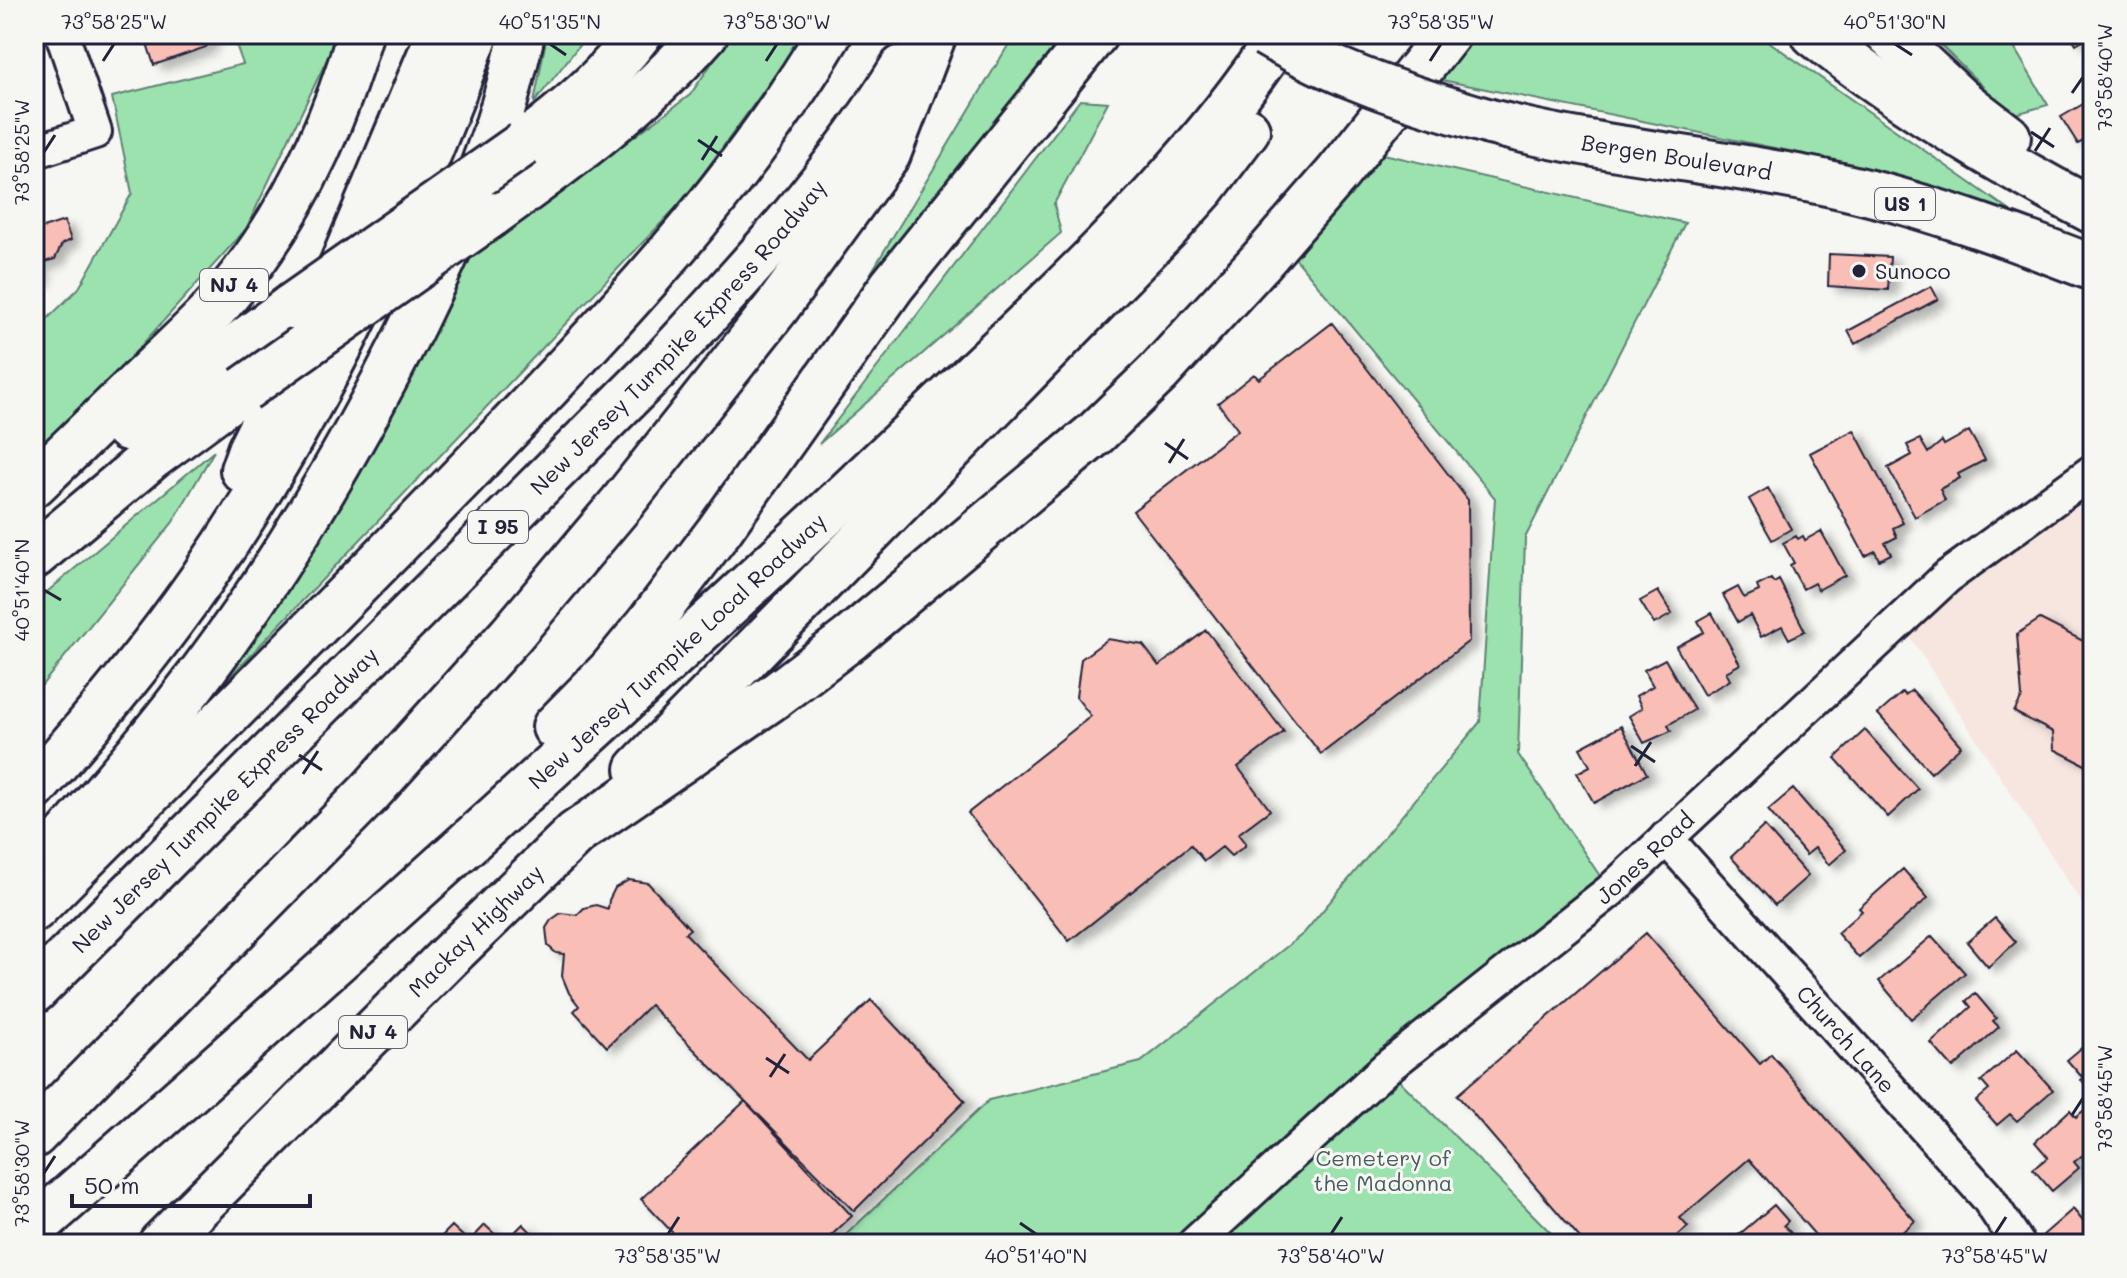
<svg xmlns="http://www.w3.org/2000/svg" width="2127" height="1278" viewBox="0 0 2127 1278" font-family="Mali,sans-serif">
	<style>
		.built { fill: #f7e5e0 }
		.green { fill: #9ce2af; stroke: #5f8275; stroke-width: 2 }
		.building { fill: #f9beb5; stroke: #22223b; stroke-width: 2; filter: url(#shadow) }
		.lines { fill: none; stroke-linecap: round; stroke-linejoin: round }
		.minor-casing { stroke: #22223b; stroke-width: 38 }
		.highway-casing { stroke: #22223b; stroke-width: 50 }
		.minor { stroke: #f6f6f2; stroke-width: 32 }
		.highway { stroke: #f6f6f2; stroke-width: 44 }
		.highway-bridge-casing { stroke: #22223b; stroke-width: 50; stroke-linecap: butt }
		.highway-bridge { stroke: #f6f6f2; stroke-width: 44 }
		.ticks { fill: none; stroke: #22223b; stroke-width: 3 }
		.poi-dot { fill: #22223b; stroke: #f6f6f2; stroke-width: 3 }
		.labels { text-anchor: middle; stroke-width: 6; stroke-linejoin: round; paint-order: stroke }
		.shield { fill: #f6f6f2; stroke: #626272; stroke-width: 2 }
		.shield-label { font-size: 20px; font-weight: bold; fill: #22223b }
		.street-label { font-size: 22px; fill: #22223b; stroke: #f6f6f2 }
		.poi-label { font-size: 22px; fill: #22223b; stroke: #f6f6f2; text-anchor: start }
		.park-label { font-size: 22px; fill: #475c5e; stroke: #f6f6f2 }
		.neatline { fill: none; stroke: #22223b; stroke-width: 3 }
		.ticks-label { font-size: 20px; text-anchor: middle; fill: #22223b }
	</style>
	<defs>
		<filter id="shadow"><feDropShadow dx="9" dy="5" stdDeviation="4" flood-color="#0004"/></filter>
	</defs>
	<rect width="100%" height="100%" fill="#f6f6f2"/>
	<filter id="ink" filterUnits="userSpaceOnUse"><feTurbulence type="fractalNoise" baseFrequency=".0125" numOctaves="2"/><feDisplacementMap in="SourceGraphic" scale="16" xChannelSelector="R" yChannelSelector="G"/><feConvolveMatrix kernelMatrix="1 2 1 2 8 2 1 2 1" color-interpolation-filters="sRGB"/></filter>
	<g filter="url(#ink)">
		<path class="built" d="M2093 471V920L1900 621Z"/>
		<path class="green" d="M232 34H339L246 229 78 416 34 459V332L79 288 132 193 112 97 243 64Z
			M547 34H588L534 103Z
			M732 34H805L687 196 226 681 346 492 448 275 690 95Z
			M1015 34H1079L848 311Z
			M1476 34H1758L2022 219 1809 155 1437 79Z
			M1929 34H2006L2048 105 2012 115Z
			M1080 100 1108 102 1054 204 1061 233 819 444Z
			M1366 150 1685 223 1525 538 1518 754 1610 891 1387 1068 1562 1244H836L989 1100 1141 1062 1304 933 1480 722 1495 498 1286 247Z
			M214 451 173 522 34 695V603Z"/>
		<path class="building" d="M144 34H211V36L206 47 154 65Z
			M2070 34H2093L2076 44Z
			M2090 100 2093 105V136L2078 144 2061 117Z
			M64 221 71 240 62 244 55 259 38 264 42 278 34 281V231Z
			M1829 254 1890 257 1888 290 1828 286Z
			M1931 286 1938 299 1855 344 1848 331Z
			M1332 323 1468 500 1469 641 1321 754 1133 511 1238 430 1218 403 1254 374 1259 379Z
			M1854 430 1903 523 1893 528 1897 537 1885 543 1891 554 1879 560 1875 551 1865 556 1810 453Z
			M1969 431 1985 460 1958 474 1960 478 1940 489 1945 500 1915 517 1888 468 1912 455 1907 445 1920 439 1928 453 1942 441 1944 445Z
			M1768 488 1791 529 1772 540 1749 499Z
			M1821 531 1845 575 1818 590 1814 583 1803 589 1790 565 1794 563 1783 543 1796 536 1798 539 1803 536 1805 540Z
			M1771 579 1774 583 1779 580 1805 631 1789 639 1782 626 1761 637 1750 615 1738 622 1723 595 1738 587 1744 598 1759 591 1757 586Z
			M1658 591 1672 614 1654 624 1640 601Z
			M1712 613 1740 664 1726 672 1730 680 1704 695 1676 647 1704 632 1698 621Z
			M2040 619 2093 646V769L2054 749 2053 732 2014 712 2022 697 2017 634Z
			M1206 630 1284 732 1238 767 1270 810 1238 834 1245 843V846L1231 856 1222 847 1204 861 1191 845 1069 941 968 813 1091 716 1076 697 1081 659 1108 639 1143 645 1159 666Z
			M1665 659 1694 710 1668 725 1671 731 1644 743 1629 716 1642 708 1636 696 1653 686 1644 670Z
			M1912 690 1961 746 1931 773 1878 714 1903 692 1905 695Z
			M1621 726 1647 774 1594 803 1577 773 1590 766 1580 748Z
			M1865 730 1918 789 1888 817 1835 758Z
			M1793 789 1846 850 1829 865 1815 848 1806 855 1768 810Z
			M1764 826 1808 876 1775 905 1731 857Z
			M1903 869 1928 898 1859 958 1837 933 1862 911 1859 908Z
			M629 880 648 883 690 929 685 933 808 1060 871 1000 965 1101 854 1211 650 1005 607 1047 574 1011 579 1006 569 993 562 976 564 954 556 953 548 946 546 928 551 920 561 913 577 915 584 908 596 905 608 909 609 900 615 888Z
			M1995 918 2016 942 1988 967 1967 942Z
			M1646 933 1760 1064 1771 1054 1915 1221 1901 1233 1904 1236 1895 1244H1823L1749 1159 1680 1218 1688 1227 1668 1244H1659L1655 1240 1651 1244H1585L1457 1095Z
			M1932 936 1965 973 1911 1019 1879 981Z
			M1975 993 1996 1018 1993 1021 1999 1027 1953 1068 1931 1043 1971 1007 1966 1001Z
			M2086 1044 2093 1051V1066L2081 1076 2067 1060Z
			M2017 1050 2053 1090 2017 1121 2010 1114 1997 1125 1976 1101 1989 1090 1981 1081Z
			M2093 1069V1094L2081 1080Z
			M745 1101 852 1216 822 1244H683L641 1199Z
			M2090 1105 2093 1108V1147L2074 1162 2079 1168 2052 1191 2033 1169 2048 1157 2035 1142 2070 1110 2076 1117Z
			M1774 1205 1788 1221 1784 1225 1800 1244H1728Z
			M2073 1209 2086 1225 2093 1219V1244H2051L2043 1235Z
			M523 1224 543 1244H434L452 1226 469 1242 485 1225 504 1243Z"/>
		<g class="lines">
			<g class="minor-casing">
				<g id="minor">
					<path d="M34 152 95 132 62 34"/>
					<path id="s1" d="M1666 838 1987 1197 2018 1244"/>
					<path id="s2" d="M1194 1244 1386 1068 1610 891 1947 577 2093 471"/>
				</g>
			</g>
			<g class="highway-casing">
				<g id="highway">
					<path d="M1814 34C1901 103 1995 160 2093 211"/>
					<path d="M1889 34 1961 101 2008 137"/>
					<path id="s3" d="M1490 122C1603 151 1719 160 1832 184 1921 203 2008 235 2093 268"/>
					<path d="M523 144C567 111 606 78 639 34"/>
					<path d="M491 215C568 160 642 105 705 34"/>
					<path d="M127 428 292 306"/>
					<path d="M243 470 250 450 342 265 439 34"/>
					<path d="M34 484C75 445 116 405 156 366 181 342 207 319 229 292 291 217 333 127 360 34"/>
					<path d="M34 556 152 457 244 389"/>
					<path d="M555 727 611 670 647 626 719 531 892 286 1095 34"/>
					<path d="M638 769 1168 227 1204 187 1247 130"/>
					<path d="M34 788C93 722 150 653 201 580 318 412 404 225 476 34"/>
					<path d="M55 850C106 791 158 732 205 668 286 560 354 443 414 322 441 266 468 209 489 150 503 113 513 73 522 34"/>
					<path d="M34 909C186 756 340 605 489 449 613 320 737 189 829 34"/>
					<path id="s4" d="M34 991 661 364C748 270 835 177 902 68"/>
					<path d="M34 1135 369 793 511 635 622 503 777 307 888 154 934 34"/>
					<path id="s5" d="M34 1228C303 993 567 756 828 512 891 453 954 393 1017 333 1113 241 1208 146 1281 34"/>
					<path id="s6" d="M161 1244 449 956 576 833 775 696 851 638 1096 433 1158 373 1262 260 1338 173 1448 34"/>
				</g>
			</g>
			<use href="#minor" class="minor"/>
			<use href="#highway" class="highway"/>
			<g class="highway-bridge-casing">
				<path id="highway-bridge" d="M1266 34C1337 76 1412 99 1490 122
					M292 306 523 144
					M244 389 491 215"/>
			</g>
			<use href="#highway-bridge" class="highway-bridge"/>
		</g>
	</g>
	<path class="ticks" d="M550 44 566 55M1895 44 1912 55M103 61 114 44M766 61 777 44M1430 61 1441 44M2072 93 2083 77M2031 132 2054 147M698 140 722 156M2035 151 2050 128M44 152 55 135M702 160 717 136M1165 443 1188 459M1169 463 1184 439M44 590 61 600M1631 746 1655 762M299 755 322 770M1635 766 1651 742M303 774 318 751M766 1058 789 1073M770 1077 785 1054M2072 1115 2083 1098M44 1173 55 1156M1020 1223 1036 1234M668 1234 679 1217M1331 1234 1342 1217M1995 1234 2006 1217"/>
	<circle class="poi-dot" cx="1859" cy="271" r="8"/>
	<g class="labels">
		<g class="shield">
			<rect x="1875" y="188" width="60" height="32" rx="6"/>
			<rect x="200" y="269" width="68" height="32" rx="6"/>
			<rect x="468" y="511" width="60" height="32" rx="6"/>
			<rect x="339" y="1016" width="68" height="32" rx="6"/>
		</g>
		<g class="shield-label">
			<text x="1905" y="211">US 1</text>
			<text x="234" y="292">NJ 4</text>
			<text x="498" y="534">I 95</text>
			<text x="373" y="1039">NJ 4</text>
		</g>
		<g class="street-label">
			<text dy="8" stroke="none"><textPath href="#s3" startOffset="190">Bergen Boulevard</textPath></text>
			<text dy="8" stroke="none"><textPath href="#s4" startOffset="918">New Jersey Turnpike Express Roadway</textPath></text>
			<text dy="8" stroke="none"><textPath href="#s5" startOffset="864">New Jersey Turnpike Local Roadway</textPath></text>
			<text dy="8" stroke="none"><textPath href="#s4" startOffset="270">New Jersey Turnpike Express Roadway</textPath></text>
			<text dy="8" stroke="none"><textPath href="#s2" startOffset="594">Jones Road</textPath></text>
			<text dy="8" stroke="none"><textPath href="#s6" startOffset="444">Mackay Highway</textPath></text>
			<text dy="8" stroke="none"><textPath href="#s1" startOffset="270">Church Lane</textPath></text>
		</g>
		<g class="poi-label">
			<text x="1875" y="279">Sunoco</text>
		</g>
		<g class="park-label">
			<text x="1383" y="1166">Cemetery of<tspan x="1383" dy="25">the Madonna</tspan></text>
		</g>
	</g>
	<rect width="2127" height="1278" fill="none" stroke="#f6f6f2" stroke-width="88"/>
	<path d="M72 1194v12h238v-12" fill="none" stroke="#22223b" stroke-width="4"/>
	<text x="84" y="1194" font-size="24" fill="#22223b" stroke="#f6f6f2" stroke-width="6" paint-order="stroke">50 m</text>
	<rect x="44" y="44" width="2039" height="1190" class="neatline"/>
	<g class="ticks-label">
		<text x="114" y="29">73°58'25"W</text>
		<text x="550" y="29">40°51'35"N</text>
		<text x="777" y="29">73°58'30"W</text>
		<text x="1441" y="29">73°58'35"W</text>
		<text x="1895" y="29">40°51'30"N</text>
		<text transform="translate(2105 77) rotate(-90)" y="7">73°58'40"W</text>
		<text transform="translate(22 152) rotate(-90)" y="7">73°58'25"W</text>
		<text transform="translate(22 590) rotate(-90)" y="7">40°51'40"N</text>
		<text transform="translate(2105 1098) rotate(-90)" y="7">73°58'45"W</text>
		<text transform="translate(22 1173) rotate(-90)" y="7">73°58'30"W</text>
		<text x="668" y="1263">73°58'35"W</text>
		<text x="1036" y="1263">40°51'40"N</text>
		<text x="1331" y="1263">73°58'40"W</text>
		<text x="1995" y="1263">73°58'45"W</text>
	</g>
</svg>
